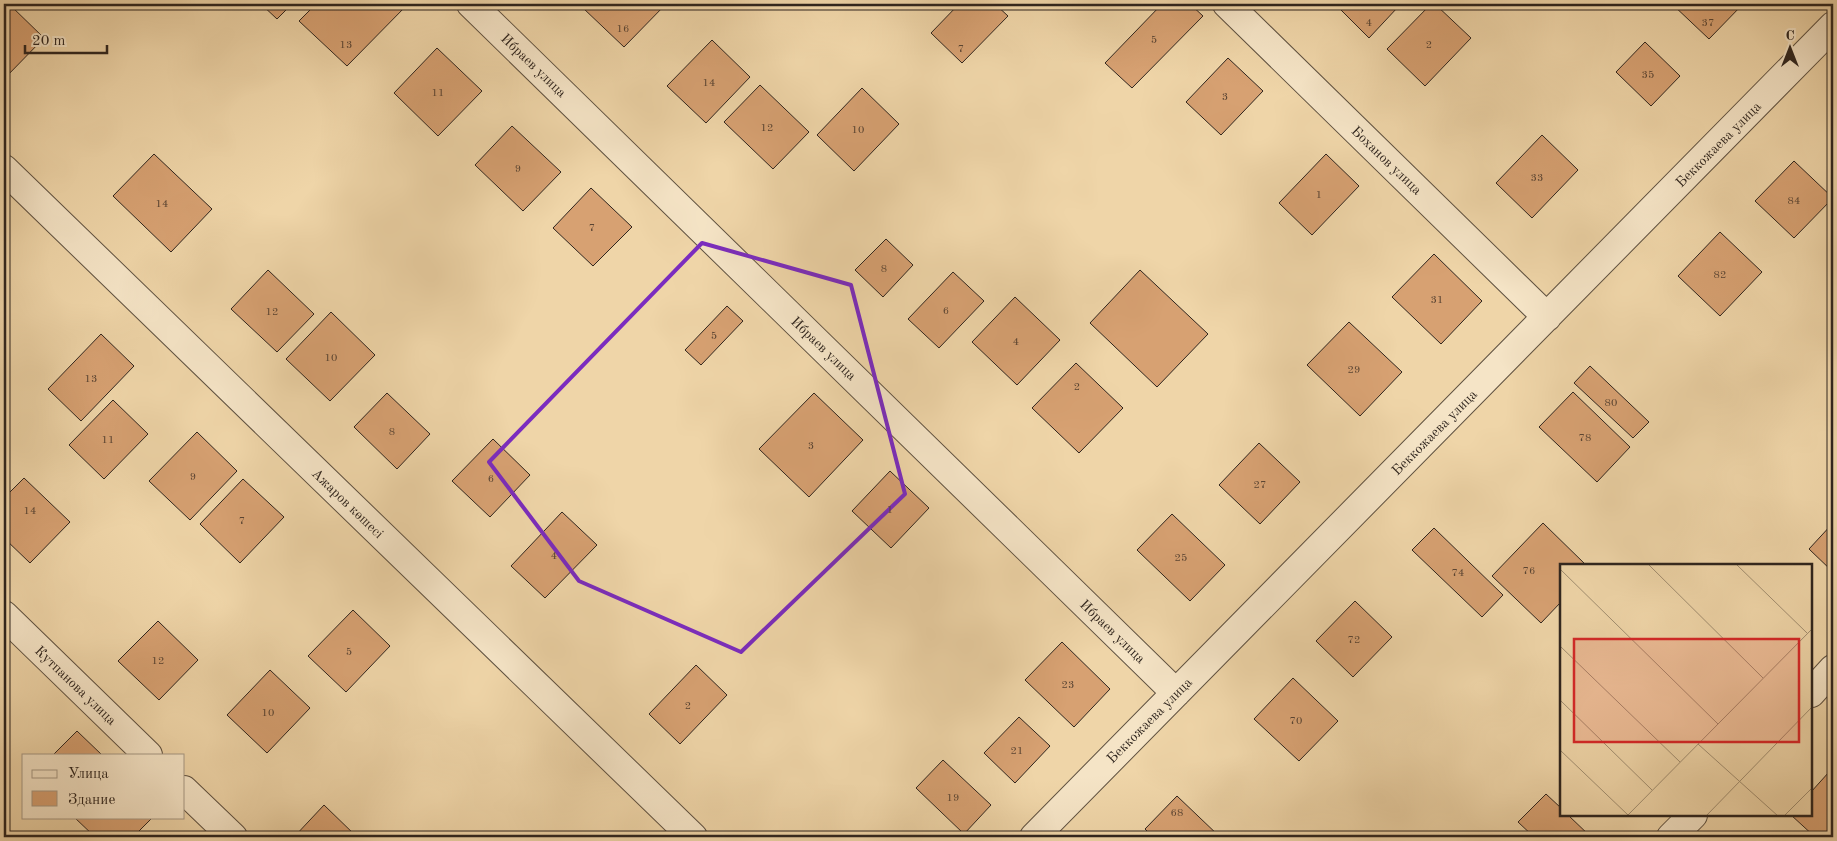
<svg xmlns="http://www.w3.org/2000/svg" width="1837" height="841" viewBox="0 0 1837 841" font-family="'Old Standard TT',serif">
	<style>
		.building { fill: #d7a172; stroke: #2f251e }
		.lines { fill: none; stroke-linecap: round; stroke-linejoin: round }
		.minor-casing { stroke: #5f5140; stroke-width: 30 }
		.minor { stroke: #f5e4c6; stroke-width: 28 }
		.marked { fill: none; stroke: #7b2cbf; stroke-width: 4; stroke-linejoin: round }
		.labels { text-anchor: middle; stroke-width: 4; stroke-linejoin: round; paint-order: stroke }
		.number-label { font-size: 11px; fill: #594433 }
		.street-label { font-size: 14px; fill: #2f251e; stroke: #f5e4c6 }
		.inset-road { fill: none; stroke: #a28f71; stroke-width: 1 }
		.view { fill: #d62828; fill-opacity: 0.15; stroke: #d62828; stroke-width: 2.5 }
		.inset-edge { fill: none; stroke: #2f251e; stroke-width: 2.5 }
	</style>
	<rect width="100%" height="100%" fill="#efd5a8"/>
	<filter id="stains"><feTurbulence type="fractalNoise" baseFrequency=".004" numOctaves="4"/><feColorMatrix values="0 0 0 0 .2 0 0 0 0 .09 0 0 0 0 .02 0 0 0 .5 -.17"/></filter>
	<radialGradient id="worn" r=".72"><stop offset=".6" stop-color="#630" stop-opacity="0"/><stop offset="1" stop-color="#630" stop-opacity=".3"/></radialGradient>
	<path class="building" d="M4 4H9L44 38 4 79Z
		M261 4H292L277 19Z
		M316 4H406L407 5 347 66 299 21Z
		M587 4H666L624 47 583 8Z
		M959 4H995L1008 16 962 63 931 33Z
		M1162 4H1190L1203 16 1132 88 1105 63Z
		M1335 4H1395L1398 7 1369 38Z
		M1431 4H1435L1471 38 1425 86 1387 49Z
		M1672 4H1743L1709 39Z
		M712 40 750 77 706 123 667 86Z
		M1645 42 1680 76 1651 106 1616 72Z
		M437 48 482 91 438 136 394 93Z
		M1228 58 1263 91 1221 135 1186 102Z
		M760 85 809 132 773 169 724 122Z
		M862 88 899 124 854 171 817 135Z
		M512 126 561 172 523 211 475 165Z
		M1542 135 1578 170 1532 218 1496 183Z
		M154 154 212 209 171 252 113 196Z
		M1326 154 1359 186 1312 235 1279 203Z
		M1794 161 1833 198 1794 238 1755 201Z
		M591 188 632 227 593 266 553 228Z
		M1720 232 1762 272 1720 316 1678 276Z
		M886 239 913 265 883 297 855 270Z
		M1434 254 1482 301 1441 344 1392 297Z
		M268 270 314 314 277 352 231 309Z
		M1140 270 1208 334 1157 387 1090 323Z
		M953 272 984 301 939 348 908 319Z
		M1015 297 1060 340 1017 385 972 342Z
		M727 306 743 321 701 365 685 350Z
		M331 312 375 355 330 401 286 359Z
		M1349 322 1402 372 1360 416 1307 365Z
		M101 334 134 366 81 421 48 389Z
		M1076 363 1123 408 1079 453 1032 408Z
		M1590 366 1649 422 1633 438 1574 383Z
		M1573 392 1630 447 1597 482 1539 427Z
		M387 393 430 434 397 469 354 427Z
		M814 393 863 440 809 497 759 449Z
		M113 400 148 434 104 479 69 445Z
		M197 432 237 471 190 520 149 481Z
		M493 439 530 475 490 517 452 481Z
		M1259 443 1300 482 1260 524 1219 485Z
		M890 471 929 508 891 548 852 511Z
		M24 478 70 522 30 563 4 538V498Z
		M243 479 284 517 240 563 200 524Z
		M562 512 597 545 545 598 511 566Z
		M1172 514 1225 565 1190 601 1137 550Z
		M1543 523 1586 565H1561V602L1541 623 1492 576Z
		M1833 523V572L1809 549Z
		M1434 528 1503 595 1482 617 1412 550Z
		M1355 601 1392 637 1353 677 1316 641Z
		M353 610 390 646 346 692 308 656Z
		M158 621 198 660 159 700 118 661Z
		M1062 642 1110 689 1074 727 1025 680Z
		M696 665 727 695 680 744 649 714Z
		M270 670 310 708 267 753 227 715Z
		M1293 678 1338 721 1299 761 1254 719Z
		M1019 717 1050 746 1015 783 984 753Z
		M77 731 102 755H53Z
		M943 760 991 805 964 834 916 788Z
		M1829 772 1833 776V837H1815L1791 815H1811V792Z
		M1546 794 1561 808V815H1568L1591 837H1534L1518 822Z
		M1177 796 1220 837H1153L1145 829Z
		M324 805 357 837H294Z
		M74 817H153L133 837H95Z"/>
	<g class="lines">
		<g class="minor-casing">
			<path id="minor" d="M471 4 1176 693
				M1227 4 1547 317
				M4 169 693 837
				M4 615 148 755
				M1811 693 1833 669
				M184 790 233 837
				M1034 837 1833 26
				M1671 837 1693 815"/>
		</g>
		<use href="#minor" class="minor"/>
	</g>
	<path class="marked" d="M702 243 851 285 905 494 741 652 579 581 489 462Z"/>
	<g class="labels">
		<g class="number-label">
			<text x="1369" y="26">4</text>
			<text x="1708" y="26">37</text>
			<text x="623" y="32">16</text>
			<text x="1154" y="43">5</text>
			<text x="346" y="48">13</text>
			<text x="1429" y="48">2</text>
			<text x="961" y="52">7</text>
			<text x="1648" y="78">35</text>
			<text x="709" y="86">14</text>
			<text x="438" y="96">11</text>
			<text x="1225" y="100">3</text>
			<text x="767" y="131">12</text>
			<text x="858" y="133">10</text>
			<text x="518" y="172">9</text>
			<text x="1537" y="181">33</text>
			<text x="1319" y="198">1</text>
			<text x="1794" y="204">84</text>
			<text x="162" y="207">14</text>
			<text x="592" y="231">7</text>
			<text x="884" y="272">8</text>
			<text x="1720" y="278">82</text>
			<text x="1437" y="303">31</text>
			<text x="946" y="314">6</text>
			<text x="272" y="315">12</text>
			<text x="714" y="339">5</text>
			<text x="1016" y="345">4</text>
			<text x="331" y="361">10</text>
			<text x="1354" y="373">29</text>
			<text x="91" y="382">13</text>
			<text x="1077" y="390">2</text>
			<text x="1611" y="406">80</text>
			<text x="392" y="435">8</text>
			<text x="1585" y="441">78</text>
			<text x="108" y="443">11</text>
			<text x="811" y="449">3</text>
			<text x="193" y="480">9</text>
			<text x="491" y="482">6</text>
			<text x="1260" y="488">27</text>
			<text x="890" y="513">1</text>
			<text x="30" y="514">14</text>
			<text x="242" y="524">7</text>
			<text x="554" y="559">4</text>
			<text x="1181" y="561">25</text>
			<text x="1529" y="574">76</text>
			<text x="1458" y="576">74</text>
			<text x="1354" y="643">72</text>
			<text x="349" y="655">5</text>
			<text x="158" y="664">12</text>
			<text x="1068" y="688">23</text>
			<text x="688" y="709">2</text>
			<text x="268" y="716">10</text>
			<text x="1296" y="724">70</text>
			<text x="1017" y="754">21</text>
			<text x="953" y="801">19</text>
			<text x="1177" y="816">68</text>
		</g>
		<g class="street-label">
			<text transform="translate(534 65) rotate(44)" y="5">Ибраев улица</text>
			<text transform="translate(1718 144) rotate(-45)" y="5">Беккожаева улица</text>
			<text transform="translate(1387 160) rotate(44)" y="5">Боханов улица</text>
			<text transform="translate(824 348) rotate(44)" y="5">Ибраев улица</text>
			<text transform="translate(1434 432) rotate(-45)" y="5">Беккожаева улица</text>
			<text transform="translate(348 503) rotate(44)" y="5">Ажаров көшесі</text>
			<text transform="translate(1113 631) rotate(44)" y="5">Ибраев улица</text>
			<text transform="translate(76 685) rotate(44)" y="5">Кутпанова улица</text>
			<text transform="translate(1149 720) rotate(-45)" y="5">Беккожаева улица</text>
		</g>
	</g>
	<g transform="translate(1560 564)">
		<rect width="252" height="252" fill="#efd5a8"/>
		<path class="inset-road" d="M88 0 203 114M176 0 247 69M0 5 158 160M0 82 120 198M0 136 92 226M138 180 218 252M0 186 68 251M67 252 253 64M146 252 253 142M224 252 253 223"/>
		<path class="view" d="M14 75H239V178H14Z"/>
		<rect width="252" height="252" class="inset-edge"/>
	</g>
	<rect width="1837" height="841" fill="none" stroke="#efd5a8" stroke-width="20"/>
	<rect x="5" y="5" width="1827" height="831" fill="none" stroke="#2f251e" stroke-width="2.5"/>
	<rect x="10" y="10" width="1817" height="821" fill="none" stroke="#2f251e"/>
	<rect x="22" y="754" width="162" height="65" fill="#f5e4c6" stroke="#a69883"/>
	<rect x="32" y="770" width="25" height="8" fill="#f5e4c6" stroke="#a69883"/>
	<text x="68" y="778" font-size="15" fill="#2f251e">Улица</text>
	<rect x="32" y="791" width="25" height="15" fill="#d7a172" stroke="#a69883"/>
	<text x="68" y="804" font-size="15" fill="#2f251e">Здание</text>
	<g transform="translate(1790 48)" stroke="#f5e4c6" stroke-width="4" paint-order="stroke">
	<path d="M0-4L9 19L0 12L-9 19Z" fill="#2f251e"/>
	<text y="-8" font-size="14" font-weight="bold" text-anchor="middle" fill="#2f251e">С</text>
	</g>
	<path d="M25 45v8h82v-8" fill="none" stroke="#2f251e" stroke-width="2.5"/>
	<text x="32" y="45" font-size="15" fill="#2f251e" stroke="#f5e4c6" stroke-width="4" paint-order="stroke">20 m</text>
	<rect width="100%" height="100%" filter="url(#stains)"/>
	<rect width="100%" height="100%" fill="url(#worn)"/>
</svg>
